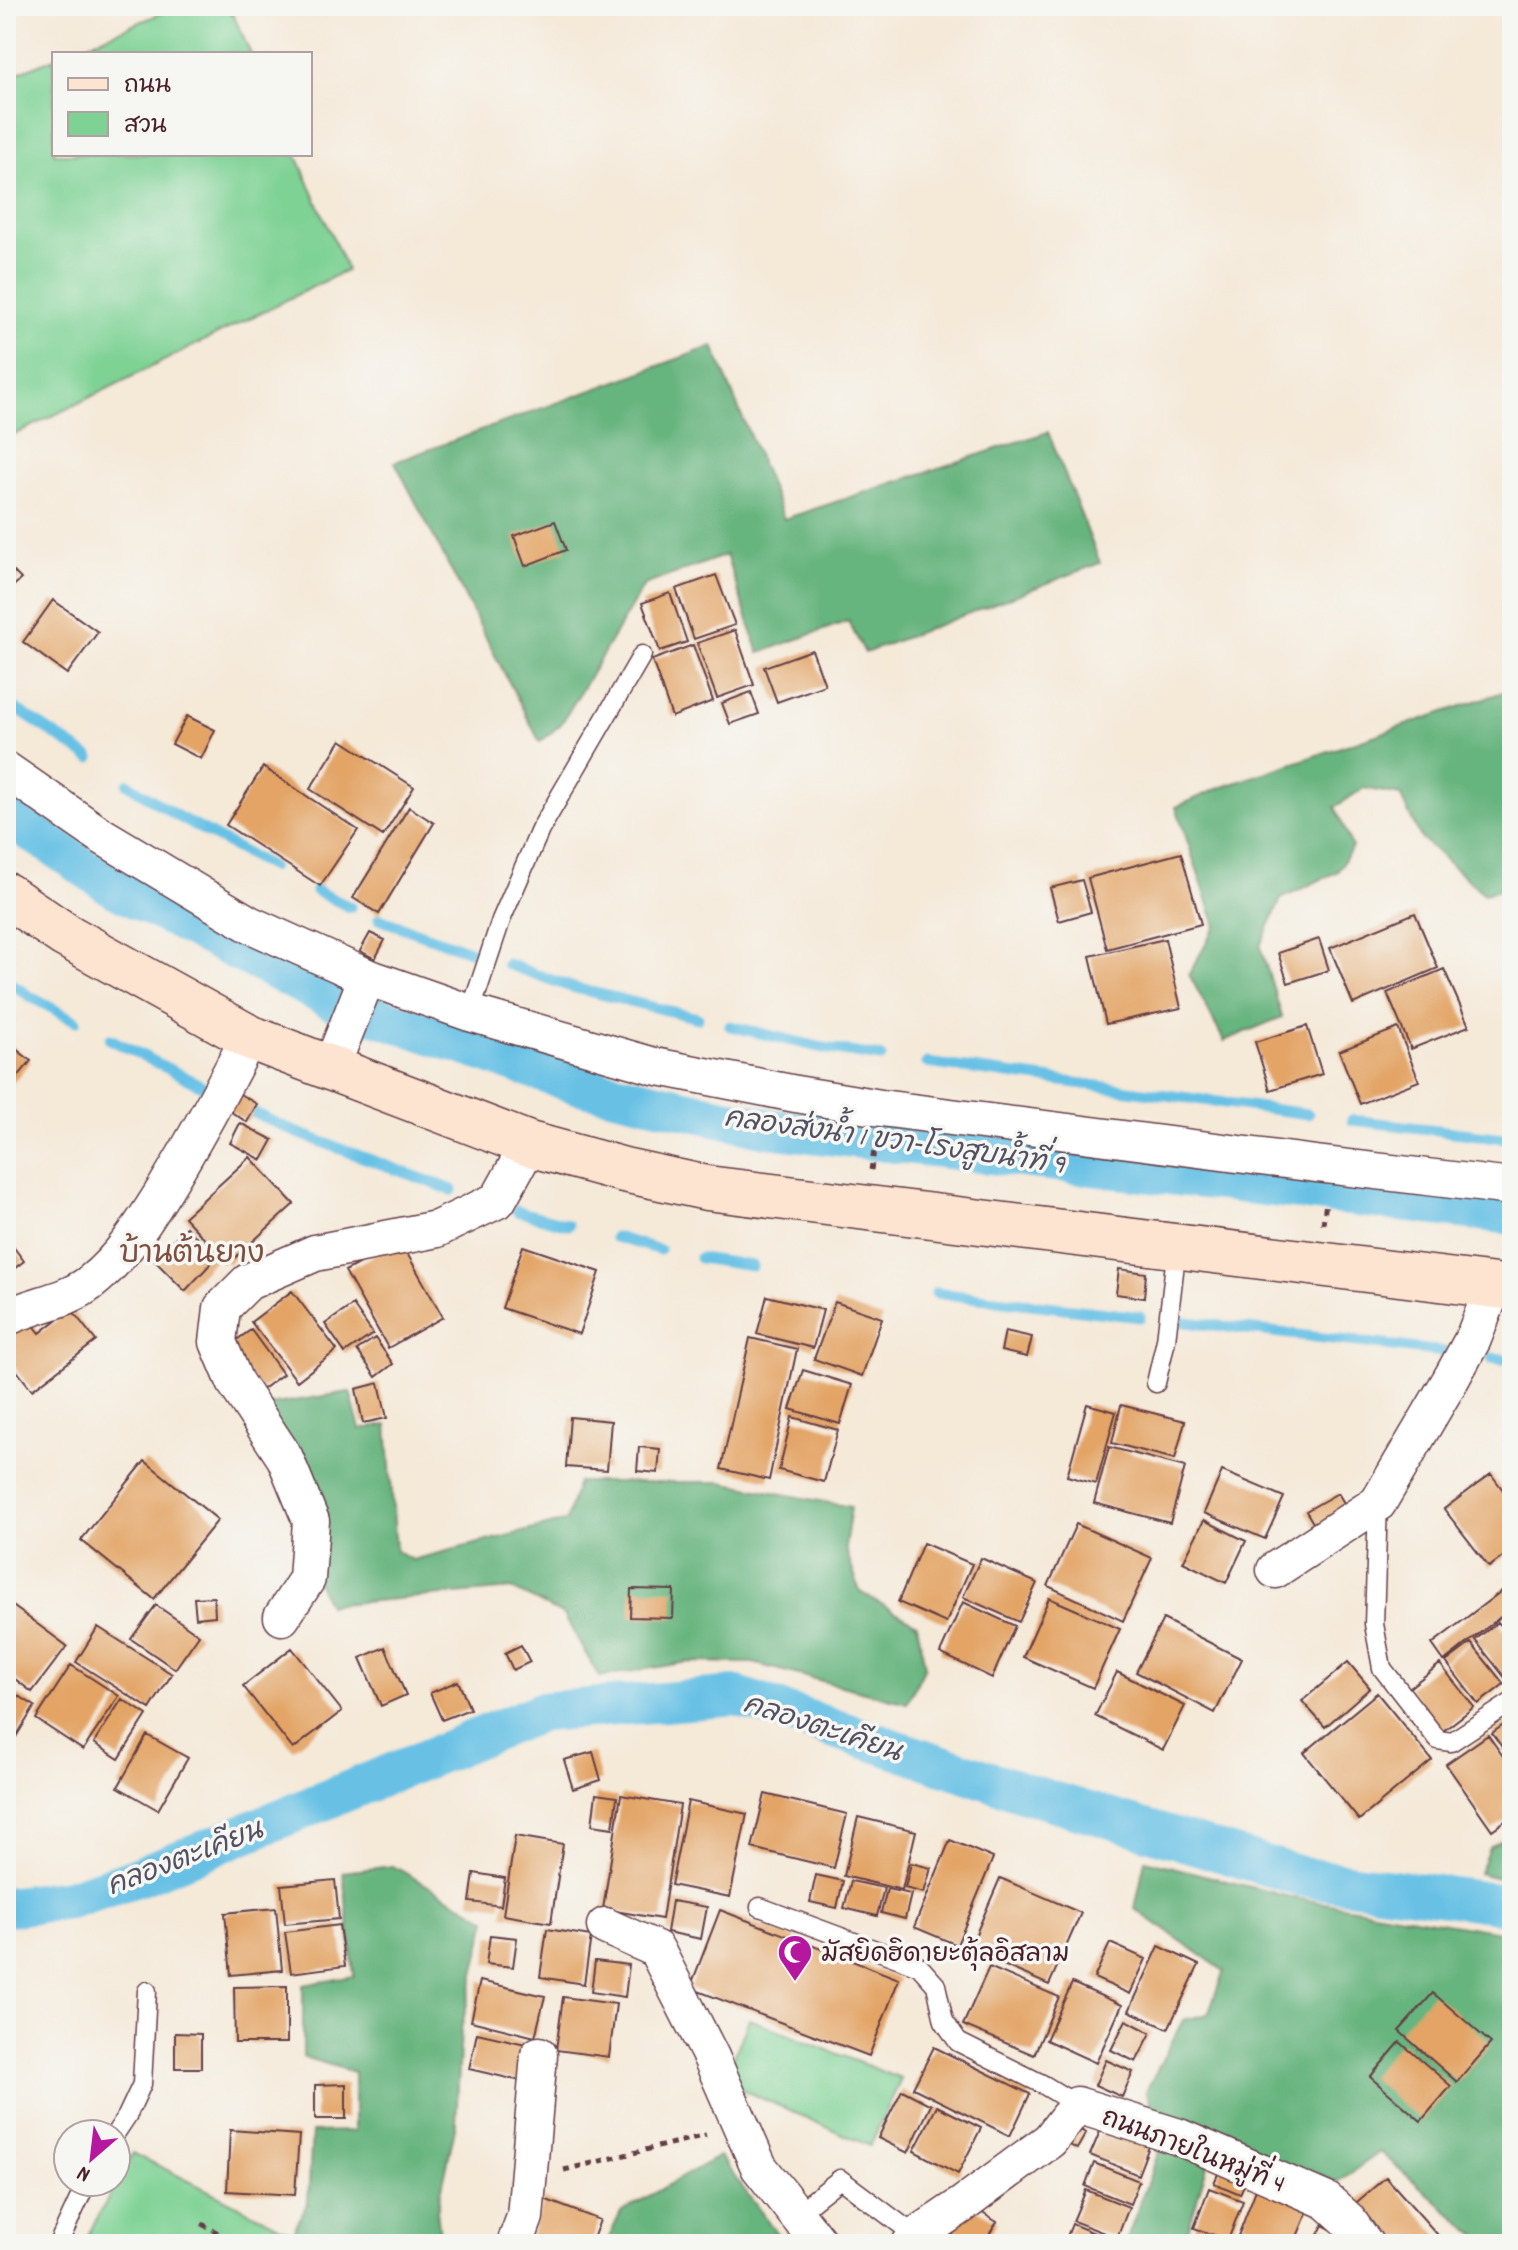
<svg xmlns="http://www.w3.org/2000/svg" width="1518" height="2250" viewBox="0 0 1518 2250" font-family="Dekko,'Playpen Sans Thai',sans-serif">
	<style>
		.green { fill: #7ed294; stroke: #647860; stroke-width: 2 }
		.forest { fill: #66b47e; stroke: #586a54; stroke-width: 2 }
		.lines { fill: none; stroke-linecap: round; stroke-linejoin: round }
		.stream { stroke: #67c1e5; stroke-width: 11 }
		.canal { stroke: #67c1e5; stroke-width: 40 }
		.building { fill: #e3a466 }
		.service-casing { stroke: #643d45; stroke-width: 21 }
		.minor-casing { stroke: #643d45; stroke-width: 39 }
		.secondary-casing { stroke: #643d45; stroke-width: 47 }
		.path { stroke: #643d45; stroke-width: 5; stroke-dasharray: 6 6; stroke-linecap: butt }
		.service { stroke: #fff; stroke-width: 18 }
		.minor { stroke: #fff; stroke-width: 36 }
		.secondary { stroke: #fde4d1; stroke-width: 44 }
		.labels { text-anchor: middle; stroke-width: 7; stroke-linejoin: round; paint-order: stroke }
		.poi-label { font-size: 26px; fill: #4a1f2b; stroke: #f6f6f2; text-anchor: start }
		.street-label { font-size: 26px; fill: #4a1f2b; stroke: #f6f6f2 }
		.water-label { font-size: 28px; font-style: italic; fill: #535063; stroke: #f6f6f2 }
		.quarter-label { font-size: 30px; fill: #804e40; stroke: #f6f6f2 }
	</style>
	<rect width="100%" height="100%" fill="#f6f6f2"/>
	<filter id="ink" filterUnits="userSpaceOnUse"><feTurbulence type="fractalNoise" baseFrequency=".0125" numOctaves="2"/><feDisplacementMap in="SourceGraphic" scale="16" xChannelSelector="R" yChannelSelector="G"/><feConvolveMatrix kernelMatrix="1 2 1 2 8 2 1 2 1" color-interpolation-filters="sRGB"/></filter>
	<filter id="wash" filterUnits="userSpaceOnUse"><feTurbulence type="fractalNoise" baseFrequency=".006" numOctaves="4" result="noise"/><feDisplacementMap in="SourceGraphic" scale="32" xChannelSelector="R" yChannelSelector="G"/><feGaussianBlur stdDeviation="1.8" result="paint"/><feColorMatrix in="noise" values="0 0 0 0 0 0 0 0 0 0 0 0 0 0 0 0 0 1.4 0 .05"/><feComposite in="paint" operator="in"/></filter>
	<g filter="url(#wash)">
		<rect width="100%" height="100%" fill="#f5e9d8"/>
		<path class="green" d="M179 6H226L234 17 251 54H63Z
			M54 58V154H296L347 270 6 439V78Z
			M749 2019 901 2079 870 2146 738 2088 731 2064Z
			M133 2153 315 2244H83Z"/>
		<path class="forest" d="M713 346 784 519 1048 432 1100 563 865 653 848 621 759 653 726 555 644 585 561 724 540 742 395 462Z
			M1512 689V887L1484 894 1421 838 1400 795 1364 788 1335 807 1352 847 1338 871 1281 899 1260 946 1282 1017 1224 1041 1189 974 1216 926 1176 807 1217 789Z
			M350 1392 360 1429 387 1425 396 1551 412 1560 566 1521 578 1482H721L851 1507 845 1547 860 1592 917 1624 925 1666 907 1703 753 1663 688 1662 599 1677 564 1615 512 1589 328 1605 314 1575 269 1405Z
			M1512 1833V1882L1479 1873 1489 1848Z
			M1145 1860 1294 1898 1512 1934V2244H1486L1380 2152 1338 2182 1215 2139 1185 2240 1186 2244H1125L1164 2137 1146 2091 1183 2020 1208 2014 1224 1971 1135 1909Z
			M393 1866 487 1919 461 2029 456 2123 437 2211 441 2244H315L292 2233 308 2203 312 2132 354 2131V2072L303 2057V1985L354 1976 343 1872Z
			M719 2156 779 2236 775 2244H606L621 2212Z"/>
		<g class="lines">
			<path class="stream" d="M6 702 90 758
				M128 784 177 816 271 867
				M316 891 350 907
				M379 919 472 952
				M507 964 571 987 698 1018
				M6 980 31 997 76 1021
				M730 1026 823 1048 881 1057
				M110 1039 208 1089
				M927 1063 1308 1114
				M242 1107 295 1132 452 1190
				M1352 1120 1512 1139
				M517 1211 568 1225
				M615 1237 660 1250
				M700 1258 752 1266
				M936 1293 1140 1317
				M1185 1322 1445 1352
				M1492 1358 1512 1360"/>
			<path class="canal" d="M6 815 117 889 332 1000 576 1084 767 1128 1512 1215
				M6 1907 69 1899 140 1876 541 1712 737 1696 1026 1793 1303 1877 1512 1905"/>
		</g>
		<g id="blocks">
			<path class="building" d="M555 521 566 550 525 566 514 536Z
				M6 564 21 579 6 593Z
				M716 575 735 625 694 639 676 589Z
				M670 593 687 642 660 651 642 603Z
				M53 600 98 632 67 674 23 642Z
				M735 630 754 685 717 698 697 643Z
				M693 645 713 701 672 717 652 660Z
				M812 650 825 685 777 702 764 667Z
				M751 692 759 714 730 724 722 703Z
				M187 716 215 730 201 759 172 744Z
				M341 740 414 787 383 836 310 789Z
				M263 767 358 830 320 886 226 825Z
				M409 807 434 823 379 914 353 898Z
				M1181 853 1201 924 1107 949 1088 878Z
				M1082 880 1091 912 1059 921 1050 888Z
				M1415 913 1438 968 1353 1004 1330 948Z
				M370 933 385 940 375 959 360 951Z
				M1165 939 1181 1008 1106 1024 1090 956Z
				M1319 939 1329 970 1288 983 1278 953Z
				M1444 969 1469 1026 1411 1049 1387 993Z
				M1307 1026 1322 1074 1270 1090 1255 1042Z
				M1398 1028 1419 1081 1360 1104 1339 1051Z
				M6 1041 31 1061 6 1091Z
				M238 1093 257 1104 247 1122 228 1110Z
				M240 1123 273 1140 262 1160 230 1143Z
				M250 1157 294 1204 228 1264 184 1217Z
				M186 1227 217 1257 185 1291 154 1260Z
				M6 1237 24 1261 6 1275Z
				M400 1241 443 1317 388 1348 345 1271Z
				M523 1246 600 1272 579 1334 502 1308Z
				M1119 1269 1146 1273 1144 1298 1116 1294Z
				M292 1291 337 1350 297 1381 251 1322Z
				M767 1296 823 1310 813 1348 757 1334Z
				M835 1302 882 1318 862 1376 814 1359Z
				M353 1305 373 1334 345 1353 325 1324Z
				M71 1309 96 1341 32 1390 6 1357V1334L28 1318 40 1333Z
				M251 1330 283 1374 261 1390 228 1346Z
				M1005 1331 1032 1337 1027 1357 1001 1351Z
				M375 1338 393 1364 376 1377 357 1350Z
				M750 1338 797 1349 769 1480 721 1469Z
				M803 1370 852 1385 840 1424 790 1409Z
				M379 1383 387 1418 363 1423 356 1389Z
				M1087 1404 1116 1412 1096 1484 1067 1476Z
				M1121 1405 1185 1421 1175 1459 1112 1443Z
				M570 1417 611 1421 607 1470 566 1467Z
				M792 1417 838 1430 824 1482 779 1470Z
				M639 1447 660 1449 658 1473 637 1471Z
				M1109 1447 1185 1467 1170 1523 1094 1503Z
				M145 1461 218 1520 154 1599 81 1540Z
				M1222 1471 1284 1497 1265 1539 1204 1513Z
				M1491 1474 1512 1502V1550L1489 1567 1444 1509Z
				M1338 1493 1348 1510 1316 1528 1306 1511Z
				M1204 1520 1246 1541 1226 1583 1183 1562Z
				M1076 1524 1152 1558 1123 1621 1048 1586Z
				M923 1543 972 1564 946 1623 898 1602Z
				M981 1558 1037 1583 1019 1622 963 1597Z
				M1512 1583V1608L1444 1661 1432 1644Z
				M631 1589 674 1590 673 1618 630 1617Z
				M214 1597 215 1616 196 1618 194 1598Z
				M1049 1598 1120 1629 1093 1688 1023 1657Z
				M6 1601 67 1646 32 1692 6 1672Z
				M963 1602 1015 1626 992 1678 940 1653Z
				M156 1605 199 1635 175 1669 131 1639Z
				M1163 1619 1242 1659 1215 1713 1136 1672Z
				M1498 1622 1512 1640V1676L1507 1680 1475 1640Z
				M98 1627 172 1674 150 1709 76 1662Z
				M1471 1643 1504 1684 1478 1704 1446 1662Z
				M521 1645 530 1662 513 1670 505 1653Z
				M385 1647 406 1695 381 1706 360 1658Z
				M292 1648 342 1711 293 1749 243 1686Z
				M1348 1662 1370 1688 1325 1727 1302 1701Z
				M1440 1664 1474 1707 1443 1731 1409 1688Z
				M71 1665 119 1696 83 1750 36 1719Z
				M1117 1672 1185 1706 1163 1750 1095 1716Z
				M458 1681 470 1709 442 1720 430 1693Z
				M6 1688 35 1706 6 1753Z
				M1377 1693 1432 1760 1359 1820 1304 1753Z
				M122 1699 147 1715 119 1759 94 1743Z
				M1512 1719V1761L1492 1733Z
				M147 1735 188 1758 158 1810 118 1787Z
				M1488 1735 1512 1769V1816L1492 1830 1446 1764Z
				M593 1752 601 1780 573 1789 564 1760Z
				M596 1794 617 1797 613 1828 592 1825Z
				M765 1794 847 1814 834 1868 752 1848Z
				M621 1795 680 1805 662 1919 603 1909Z
				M688 1801 747 1814 730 1897 671 1885Z
				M858 1817 916 1831 902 1890 844 1876Z
				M515 1836 563 1844 551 1923 503 1915Z
				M950 1840 993 1858 957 1945 914 1927Z
				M911 1863 931 1868 924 1893 905 1888Z
				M474 1873 505 1878 501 1906 470 1902Z
				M816 1875 843 1881 837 1908 810 1902Z
				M1000 1878 1081 1913 1049 1985 969 1950Z
				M335 1880 339 1919 285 1924 281 1885Z
				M851 1881 884 1888 877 1916 844 1908Z
				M887 1889 911 1894 905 1919 881 1913Z
				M672 1901 707 1907 701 1939 667 1932Z
				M276 1908 282 1970 231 1975 225 1913Z
				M720 1910 899 1979 869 2056 690 1988Z
				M339 1925 345 1966 291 1973 285 1932Z
				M547 1929 591 1936 584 1984 540 1977Z
				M490 1935 517 1938 513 1967 486 1964Z
				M1110 1943 1146 1959 1130 1994 1094 1978Z
				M1159 1946 1199 1965 1168 2029 1129 2011Z
				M595 1961 629 1965 625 1997 591 1992Z
				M989 1967 1059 1997 1034 2055 963 2025Z
				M480 1981 545 1996 535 2037 471 2021Z
				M1072 1983 1122 2005 1096 2063 1046 2040Z
				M287 1986V2043H235L234 1987Z
				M1433 1993 1491 2043 1457 2082 1399 2031Z
				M563 1997 616 2004 609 2057 556 2050Z
				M1126 2020 1151 2033 1136 2062 1111 2050Z
				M175 2033 201 2034V2068H175Z
				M477 2033 530 2045 521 2081 469 2069Z
				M1400 2042 1451 2086 1421 2121 1370 2077Z
				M934 2047 1030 2094 1010 2136 913 2088Z
				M1106 2060 1133 2072 1122 2097 1095 2085Z
				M346 2084V2119H315V2085Z
				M902 2090 931 2105 908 2153 878 2138Z
				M937 2106 981 2128 958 2174 914 2151Z
				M1104 2122 1151 2141 1138 2175 1090 2155Z
				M1067 2123 1086 2133 1077 2149 1059 2139Z
				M230 2130 299 2135 295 2195 227 2191Z
				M1094 2163 1139 2181 1130 2204 1085 2186Z
				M1221 2167 1247 2178 1240 2194 1214 2183Z
				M1386 2177 1446 2244H1370L1343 2214Z
				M1259 2182 1311 2203 1294 2244H1258L1238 2236Z
				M1209 2188 1243 2201 1228 2240 1194 2228Z
				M1086 2190 1129 2207 1117 2238 1073 2221Z
				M544 2199 600 2220 591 2244H527Z
				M966 2203 997 2222 983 2244H965L947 2232Z
				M1072 2224 1121 2244H1064Z
				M1323 2225 1344 2236 1340 2244H1313Z"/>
		</g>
	</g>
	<g filter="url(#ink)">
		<use href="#blocks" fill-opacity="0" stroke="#643d45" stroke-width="2"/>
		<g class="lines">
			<g class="service-casing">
				<path id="service" d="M470 1013 501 920 540 830 642 655
					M1156 1383 1166 1340 1177 1246
					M1378 1503 1374 1624 1382 1668 1438 1740 1451 1742 1512 1702
					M760 1907 919 1966 936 1985 944 2021 958 2042 1044 2085 1077 2105
					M115 2134 127 2116 142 2084 147 1991
					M796 2214 840 2179 916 2236
					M58 2244 87 2182"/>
			</g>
			<g class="minor-casing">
				<path id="minor" d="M6 770 97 833 249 924 367 977 470 1013 654 1066 796 1094 881 1108 1316 1164 1512 1187
					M330 1070 367 977
					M6 1318C34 1304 65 1302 90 1283 122 1258 145 1221 166 1187 196 1138 223 1088 249 1037
					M1275 1570 1378 1503 1451 1379 1473 1339 1494 1285
					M282 1617 307 1579 311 1521 285 1458 235 1382 218 1342 222 1308 248 1282 315 1253 437 1229 498 1200 529 1144
					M605 1926 656 1949 711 2057 759 2167 820 2244
					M515 2244 525 2217 539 2055
					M910 2244 916 2236 962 2205 1050 2140 1077 2105 1179 2137 1327 2201 1347 2219 1365 2244"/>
			</g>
			<g class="secondary-casing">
				<path id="secondary" d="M6 895 65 935 249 1037 529 1144 624 1170 707 1188 1512 1288"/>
			</g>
			<path class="path" d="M871 1170 875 1144
				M1323 1224 1326 1202
				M564 2170 706 2135
				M202 2224 238 2244"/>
			<use href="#service" class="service"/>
			<use href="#minor" class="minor"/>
			<use href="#secondary" class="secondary"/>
		</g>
	</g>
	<defs>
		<g id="mosque-pin" transform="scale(1.8)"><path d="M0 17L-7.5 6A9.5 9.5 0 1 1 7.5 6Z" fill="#b5179e" stroke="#f6f6f2"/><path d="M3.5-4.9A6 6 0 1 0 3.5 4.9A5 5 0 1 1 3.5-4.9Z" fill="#fff"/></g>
	</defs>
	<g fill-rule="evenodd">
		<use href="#mosque-pin" x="795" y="1952"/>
	</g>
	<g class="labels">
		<g class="poi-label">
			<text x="821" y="1961">มัสยิดฮิดายะตุ้ลอิสลาม</text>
		</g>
		<g class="street-label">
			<text transform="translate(1194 2149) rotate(21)" y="9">ถนนภายในหมู่ที่ 4</text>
		</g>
		<g class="water-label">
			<text transform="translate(895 1139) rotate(8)" y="10">คลองส่งน้ำ 1 ขวา-โรงสูบน้ำที่ 9</text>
			<text transform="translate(823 1726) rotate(18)" y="10">คลองตะเคียน</text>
			<text transform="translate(184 1856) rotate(-21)" y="10">คลองตะเคียน</text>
		</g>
		<g class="quarter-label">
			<text x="192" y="1262">บ้านต้นยาง</text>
		</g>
	</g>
	<rect width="1518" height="2250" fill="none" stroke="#f6f6f2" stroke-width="32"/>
	<rect x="52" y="52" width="260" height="104" fill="#f6f6f2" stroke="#b1a0a2" stroke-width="2"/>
	<rect x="68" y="78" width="40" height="12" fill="#fde4d1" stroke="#b1a0a2" stroke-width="2"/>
	<text x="124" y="92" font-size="24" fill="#4a1f2b">ถนน</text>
	<rect x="68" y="112" width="40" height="24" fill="#7ed294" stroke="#b1a0a2" stroke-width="2"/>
	<text x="124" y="132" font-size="24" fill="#4a1f2b">สวน</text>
	<g transform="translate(92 2158) rotate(208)"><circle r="38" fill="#f6f6f2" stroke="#b1a0a2" stroke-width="2"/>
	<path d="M0-6L14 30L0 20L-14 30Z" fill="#b5179e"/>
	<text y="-12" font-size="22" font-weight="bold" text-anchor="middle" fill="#4a1f2b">N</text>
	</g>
</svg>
